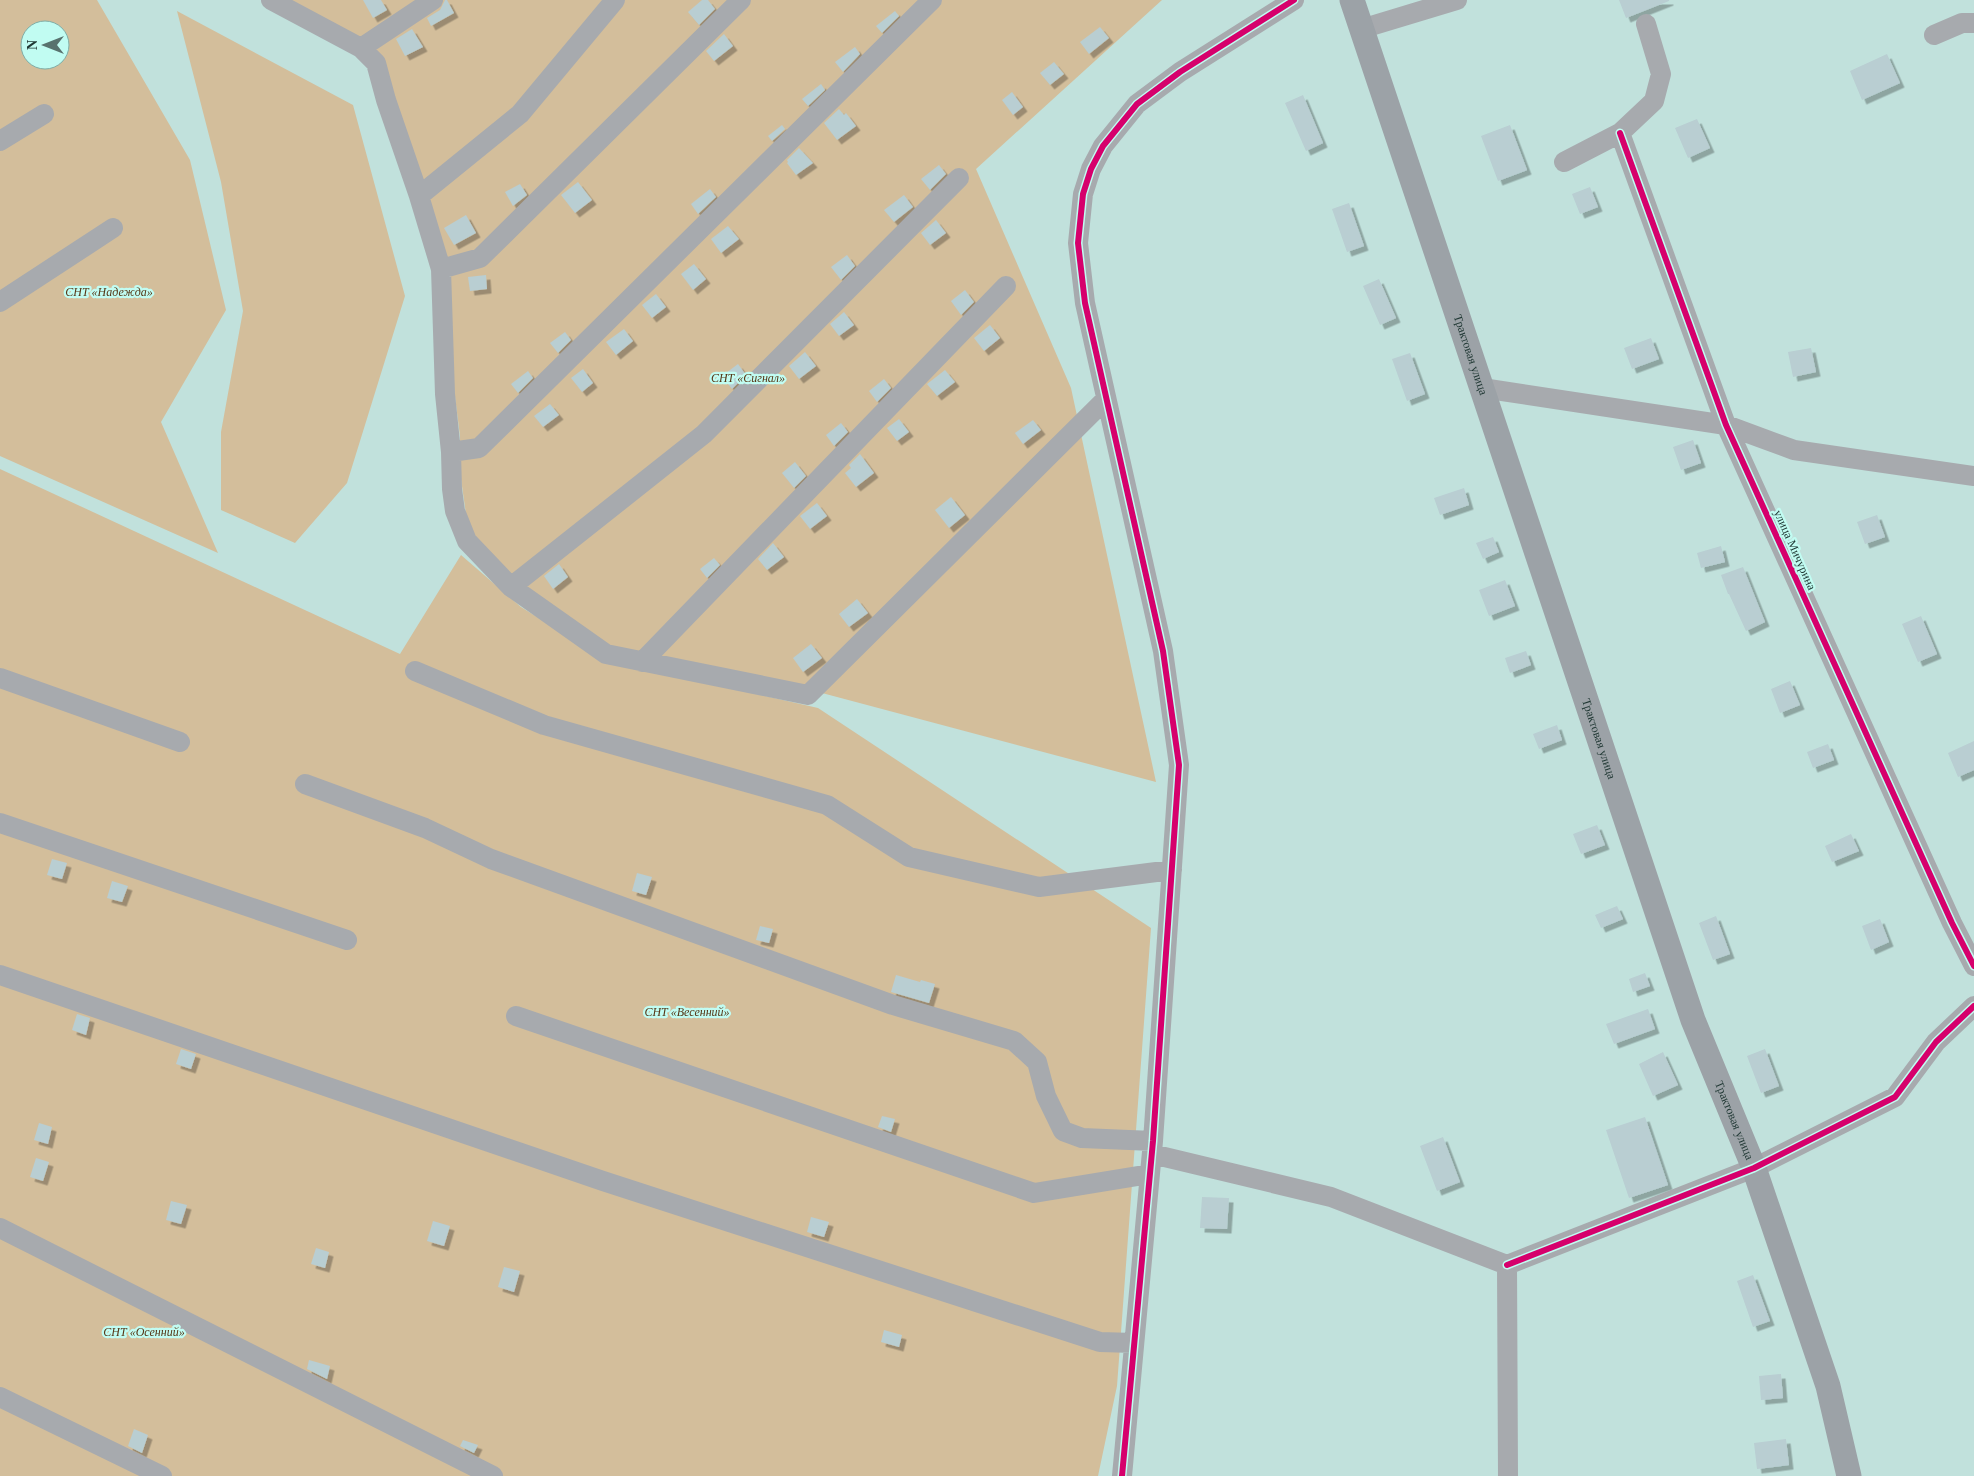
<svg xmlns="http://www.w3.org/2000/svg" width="1974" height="1476" viewBox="0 0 1974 1476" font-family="'Times New Roman',serif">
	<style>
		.green { fill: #d3be9b; fill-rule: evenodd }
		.building { fill: #b9ced2; filter: url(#shadow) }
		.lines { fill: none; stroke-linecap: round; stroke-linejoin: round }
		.minor { stroke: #a7aaae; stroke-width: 20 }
		.major { stroke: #9ca2a7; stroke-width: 25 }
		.cycleway-casing { stroke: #c1fcf2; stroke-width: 9 }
		.cycleway { stroke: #d6006c; stroke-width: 6 }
		.labels { text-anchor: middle; stroke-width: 4.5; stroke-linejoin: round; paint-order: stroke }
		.park-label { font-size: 12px; font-style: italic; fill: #553615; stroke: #c1fcf2 }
		.street-label { font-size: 12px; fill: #1f3733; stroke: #c1fcf2 }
	</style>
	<defs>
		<filter id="shadow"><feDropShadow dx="4.5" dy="4.5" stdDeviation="0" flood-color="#0004"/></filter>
	</defs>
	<rect width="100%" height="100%" fill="#c1e1dc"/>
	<path class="green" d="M0 0H97L190 160 226 310 161 422 218 553 0 456ZM30 30H60V60H30Z
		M266 0H1162L976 169 1071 388 1156 782 807 689 612 648 471 549 460 472V436L453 381 450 265 367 50Z
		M177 11 353 105 405 296 347 483 295 543 221 510V432L243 311 221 182Z
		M0 469 400 654 461 555 521 607 604 659 818 708 1151 928 1117 1386 1098 1476H0Z"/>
	<path class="building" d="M363 0H381L387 10 373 18Z
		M445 0H447L454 13 431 26 427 18 440 10Z
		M702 0H708L715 9 699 25 688 12Z
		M1619 0H1669V1L1626 18Z
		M895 11 899 16 882 33 876 26Z
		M1100 27 1109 38 1089 54 1080 42Z
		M412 29 423 47 405 56 396 39Z
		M724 34 733 46 714 61 706 51Z
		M855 47 860 54 843 72 835 62Z
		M1887 54 1900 83 1862 100 1850 71Z
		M1054 62 1064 74 1050 85 1040 73Z
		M821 84 825 90 808 106 802 99Z
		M1012 92 1023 107 1013 115 1002 100Z
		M1303 95 1323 143 1306 151 1285 103Z
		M839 109 844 115 846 113 856 126 837 140 824 123Z
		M1697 119 1710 148 1688 158 1675 128Z
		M782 125 785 129 772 141 768 136Z
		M1510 125 1527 170 1498 181 1481 136Z
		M799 148 813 163 796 175 787 163 788 162 787 160Z
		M939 165 946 174 930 190 921 179Z
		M578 182 592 200 575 213 561 195Z
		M520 184 527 195 513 206 505 192Z
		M1590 187 1598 207 1580 214 1572 194Z
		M710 189 716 197 698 214 691 204Z
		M904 195 913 207 894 222 884 210Z
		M1349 203 1364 246 1347 252 1332 209Z
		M466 215 476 233 454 245 444 228Z
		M936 220 946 233 930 245 921 233Z
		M728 226 739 239 721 253 711 239Z
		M847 255 855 266 841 280 831 267Z
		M694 264 706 279 693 290 681 274Z
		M486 275 487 289 470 291 468 277Z
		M1379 279 1396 318 1380 325 1363 286Z
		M965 290 974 302 961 315 951 301Z
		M656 294 666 307 652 318 642 305Z
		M844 312 854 325 839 336 830 324Z
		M990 325 1000 338 984 351 974 338Z
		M624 329 633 341 616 355 606 342Z
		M565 332 571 340 558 353 550 343Z
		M1651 338 1659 359 1632 369 1624 348Z
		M1811 348 1816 372 1793 377 1788 352Z
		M805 352 816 366 799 379 789 366Z
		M1410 353 1425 394 1407 401 1392 359Z
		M738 364 746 375 732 389 722 376Z
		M583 369 593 383 582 392 571 378Z
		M945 370 955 382 937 396 927 384Z
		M528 371 533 378 518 393 511 384Z
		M884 379 891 388 877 402 869 391Z
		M550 404 559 415 543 427 534 416Z
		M899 419 909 432 897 441 887 428Z
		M1033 420 1041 430 1023 444 1015 433Z
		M841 423 848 432 834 446 826 435Z
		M1693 440 1701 463 1681 470 1673 447Z
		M860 454 874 473 856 487 845 473 851 468 849 465Z
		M795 462 806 476 794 488 782 473Z
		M1464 488 1469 505 1440 515 1434 498Z
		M951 497 965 515 949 528 935 510Z
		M817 503 827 516 810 529 800 516Z
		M1877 515 1885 537 1865 544 1857 522Z
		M1493 537 1499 552 1483 559 1476 543Z
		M773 543 784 557 767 570 758 559Z
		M1721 546 1725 562 1701 568 1697 553Z
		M714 558 720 565 707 578 700 569Z
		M559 564 568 577 553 589 544 576Z
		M1743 567 1765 622 1746 631 1729 594H1728L1721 575Z
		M1505 580 1515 606 1489 616 1479 590Z
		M857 599 868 613 849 627 839 614Z
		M1921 616 1937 654 1918 662 1902 624Z
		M811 644 822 658 803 672 793 658Z
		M1526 651 1531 665 1510 673 1505 658Z
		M1790 681 1800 705 1780 713 1771 689Z
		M1557 725 1562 740 1539 749 1533 734Z
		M1974 741V770L1958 777 1948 753Z
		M1828 744 1834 760 1813 768 1807 752Z
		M1597 825 1605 845 1581 854 1573 834Z
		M1851 834 1859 851 1832 862 1825 846Z
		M52 859 67 863 62 879 47 875Z
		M637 873 652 877 646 895 632 891Z
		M112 881 128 886 122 902 107 898Z
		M1617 906 1623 919 1601 928 1595 915Z
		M1716 916 1730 954 1713 960 1699 923Z
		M1880 919 1889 942 1871 950 1862 926Z
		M760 926 773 929 769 943 756 940Z
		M1645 973 1650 986 1633 992 1629 979Z
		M896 975 920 982 921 980 935 984 929 1003 891 992Z
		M1648 1009 1655 1029 1614 1044 1606 1024Z
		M77 1014 90 1018 86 1035 72 1030Z
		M181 1049 196 1054 191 1069 176 1064Z
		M1765 1049 1779 1086 1761 1093 1747 1056Z
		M1663 1052 1678 1085 1653 1096 1639 1064Z
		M882 1116 895 1119 891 1132 878 1127Z
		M1645 1117 1668 1185 1629 1198 1606 1130Z
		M39 1123 52 1127 48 1144 34 1140Z
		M1443 1137 1460 1182 1437 1191 1420 1146Z
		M36 1158 49 1162 43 1181 30 1177Z
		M1202 1197 1229 1198 1227 1229 1200 1228Z
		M171 1201 187 1205 181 1224 166 1220Z
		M811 1217 829 1222 824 1237 807 1232Z
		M433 1221 450 1226 444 1246 427 1241Z
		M316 1248 329 1252 325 1268 311 1264Z
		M504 1267 520 1271 514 1292 498 1287Z
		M1753 1275 1770 1321 1753 1327 1737 1281Z
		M884 1330 902 1335 899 1347 881 1342Z
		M309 1360 330 1366 327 1379 307 1369Z
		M1781 1374 1783 1398 1761 1400 1759 1376Z
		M134 1429 148 1435 142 1453 128 1446Z
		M1786 1439 1789 1465 1757 1469 1754 1443Z
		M463 1440 478 1445 474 1453 460 1446Z"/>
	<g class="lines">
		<path class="minor" d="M271 0 361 48 376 63 386 100 419 196 520 114 615 0
			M1361 29 1457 0
			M1934 35 1962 23H1974
			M361 48 433 0
			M1620 133 1726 425 1952 923 1974 966
			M0 141 44 114
			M1564 162 1620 133 1654 101 1661 74 1646 24
			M419 196 441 269 445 394 451 452 452 489 455 511 467 541 511 587 606 654 808 695 1105 400
			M441 269 480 258 741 0
			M0 302 113 228
			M1482 388 1726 425 1794 450 1974 476
			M451 452 479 448 932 0
			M511 587 704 434 959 178
			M642 662 1006 286
			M415 671 544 725 827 805 909 857 1039 887 1172 870
			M0 678 180 742
			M305 784 425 828 491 859 893 1005 1014 1041 1037 1062 1046 1096 1063 1131 1082 1138 1153 1141
			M0 823 347 940
			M0 975 603 1181 1100 1342 1134 1343
			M516 1016 1034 1193 1150 1174
			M1152 1154 1331 1197 1507 1265 1754 1168 1895 1097 1936 1042 1974 1006
			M0 1228 493 1476
			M1507 1265 1508 1476
			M0 1397 162 1476
			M1122 1476 1153 1141 1179 765 1163 651 1085 303 1078 243 1083 194 1091 169 1103 146 1137 104 1180 72 1294 0"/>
		<path class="major" id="s1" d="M1352 0 1693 1020 1754 1168 1828 1386 1849 1476"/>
		<g class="cycleway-casing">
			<path id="cycleway" d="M1620 133 1726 425 1952 923 1974 966
				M1507 1265 1754 1168 1895 1097 1936 1042 1974 1006
				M1122 1476 1153 1141 1179 765 1163 651 1085 303 1078 243 1083 194 1091 169 1103 146 1137 104 1180 72 1294 0"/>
		</g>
		<use href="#cycleway" class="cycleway"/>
	</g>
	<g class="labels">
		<g class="park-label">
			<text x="109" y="296">СНТ «Надежда»</text>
			<text x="748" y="382">СНТ «Сигнал»</text>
			<text x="687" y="1016">СНТ «Весенний»</text>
			<text x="144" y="1336">СНТ «Осенний»</text>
		</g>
		<g class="street-label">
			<text dy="4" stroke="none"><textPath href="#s1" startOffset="374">Трактовая улица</textPath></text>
			<text transform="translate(1795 550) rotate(66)" y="4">улица Мичурина</text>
			<text dy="4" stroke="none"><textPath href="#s1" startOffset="779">Трактовая улица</textPath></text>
			<text dy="4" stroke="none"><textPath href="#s1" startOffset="1184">Трактовая улица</textPath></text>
		</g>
	</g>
	<g transform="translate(45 45) rotate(270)"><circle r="24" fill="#c1fcf2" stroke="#80ada6"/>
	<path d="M0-4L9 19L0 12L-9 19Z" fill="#58726e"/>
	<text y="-8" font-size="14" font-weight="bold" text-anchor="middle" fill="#1f3733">N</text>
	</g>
</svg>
